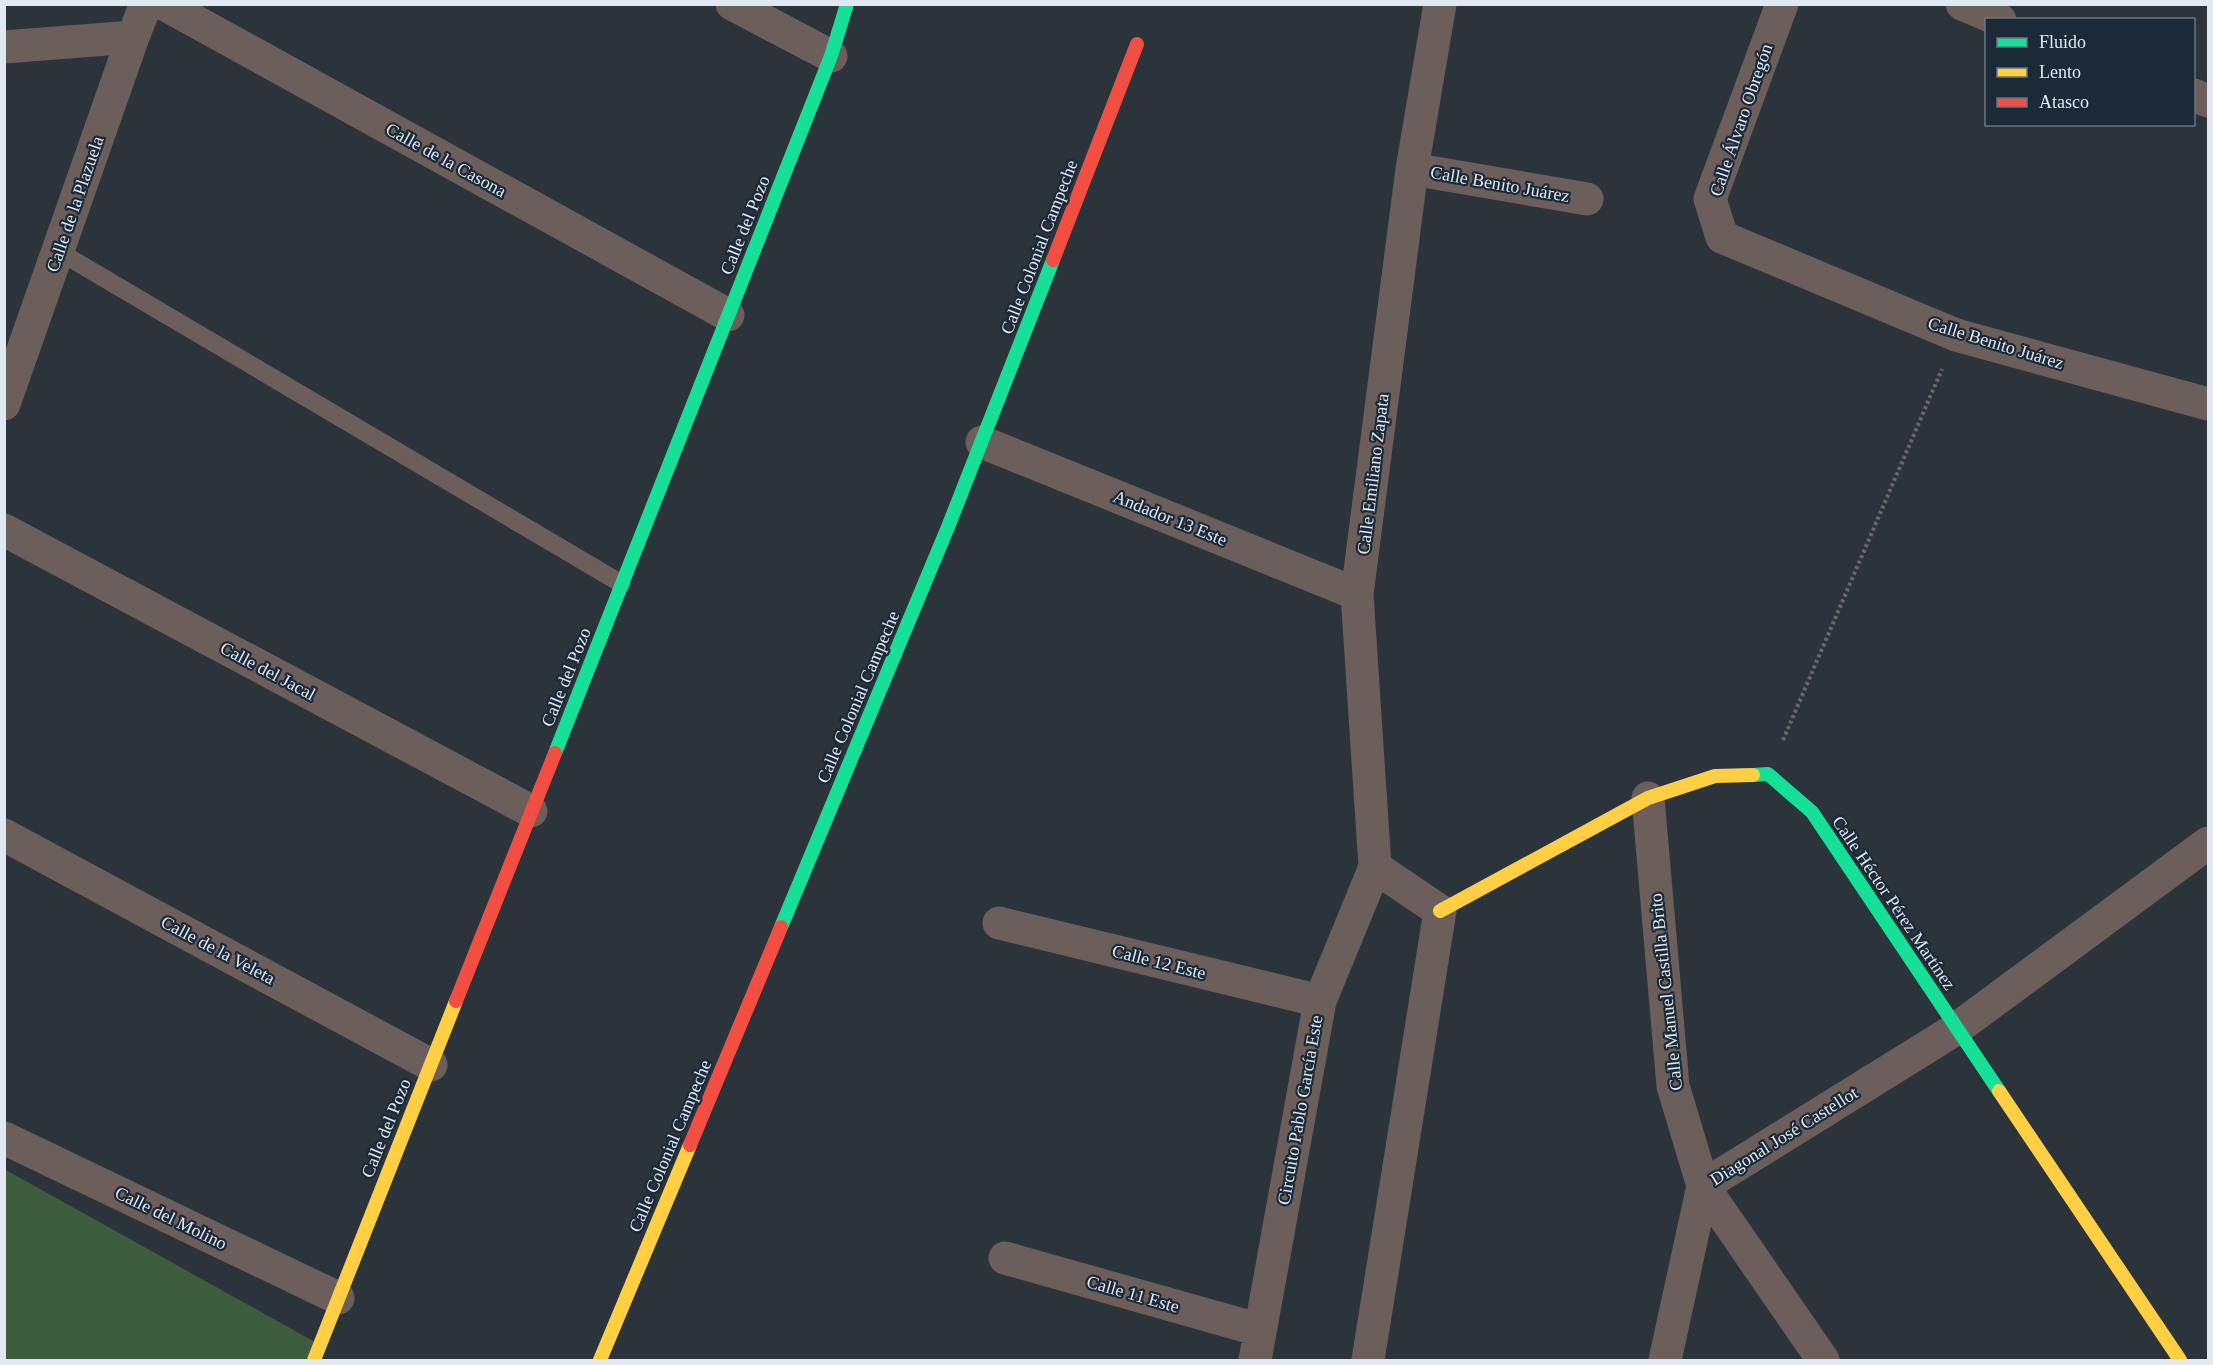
<svg xmlns="http://www.w3.org/2000/svg" width="2213" height="1365" viewBox="0 0 2213 1365" font-family="Georgia,serif">
	<style>
		.green { fill: #3e5c3e }
		.lines { fill: none; stroke-linecap: round; stroke-linejoin: round }
		.path { stroke: #6e6869; stroke-width: 4; stroke-dasharray: 3 3; stroke-linecap: butt }
		.lane { stroke: #6c5e5b; stroke-width: 18 }
		.street { stroke: #6c5e5b; stroke-width: 33 }
		.fast { stroke: #16e098; stroke-width: 14 }
		.slow { stroke: #ffcf43; stroke-width: 14 }
		.jam { stroke: #f24e42; stroke-width: 14 }
		.labels { text-anchor: middle; stroke-width: 4.5; stroke-linejoin: round; paint-order: stroke }
		.street-label { font-size: 18px; fill: #e0e8f2; stroke: #1c2937 }
	</style>
	<rect width="100%" height="100%" fill="#2b333b"/>
	<path class="green" d="M4 1169 315 1342 306 1360H5Z"/>
	<g class="lines">
		<path class="path" d="M1783 740 1942 369"/>
		<path class="lane" d="M58 251 622 584"/>
		<path class="street" d="M164 4 728 315
			M732 4 831 56
			M1782 4 1710 199 1722 237 1956 335 2208 404
			M1962 4 2000 20
			M4 47 133 37
			M2194 95 2208 101
			M1412 169 1587 199
			M4 404 133 37 146 4
			M982 442 1357 594
			M4 530 531 811
			M1648 798 1673 1086 1703 1186 1823 1360
			M4 835 431 1065
			M999 923 1320 1001
			M4 1138 338 1298
			M1005 1258 1260 1330
			M1255 1360 1320 1001 1375 867
			M1368 1360 1440 911 1375 867 1357 594 1412 169 1440 4
			M1665 1360 1703 1186 1956 1029 2208 843"/>
		<path class="fast" d="M555 753 831 56 847 4
			M1753 775 1768 774 1812 812 1999 1091
			M781 927 948 527 1053 260"/>
		<path class="slow" d="M1440 911 1648 798 1715 776 1753 775
			M1999 1091 2180 1360
			M314 1360 456 1001
			M600 1360 690 1145"/>
		<path class="jam" d="M1053 260 1137 44
			M456 1001 555 753
			M690 1145 781 927"/>
	</g>
	<g class="labels">
		<g class="street-label">
			<text transform="translate(1741 120) rotate(-71)" y="6">Calle Álvaro Obregón</text>
			<text transform="translate(446 160) rotate(29)" y="6">Calle de la Casona</text>
			<text transform="translate(1500 184) rotate(10)" y="6">Calle Benito Juárez</text>
			<text transform="translate(75 204) rotate(-71)" y="6">Calle de la Plazuela</text>
			<text transform="translate(745 225) rotate(-68)" y="6">Calle del Pozo</text>
			<text transform="translate(1039 247) rotate(-69)" y="6">Calle Colonial Campeche</text>
			<text transform="translate(1996 343) rotate(17)" y="6">Calle Benito Juárez</text>
			<text transform="translate(1373 474) rotate(-83)" y="6">Calle Emiliano Zapata</text>
			<text transform="translate(1170 518) rotate(22)" y="6">Andador 13 Este</text>
			<text transform="translate(268 671) rotate(28)" y="6">Calle del Jacal</text>
			<text transform="translate(566 677) rotate(-68)" y="6">Calle del Pozo</text>
			<text transform="translate(858 697) rotate(-67)" y="6">Calle Colonial Campeche</text>
			<text transform="translate(1894 903) rotate(56)" y="6">Calle Héctor Pérez Martínez</text>
			<text transform="translate(218 950) rotate(28)" y="6">Calle de la Veleta</text>
			<text transform="translate(1159 962) rotate(14)" y="6">Calle 12 Este</text>
			<text transform="translate(1666 992) rotate(-96)" y="6">Calle Manuel Castilla Brito</text>
			<text transform="translate(1300 1110) rotate(-80)" y="6">Circuito Pablo García Este</text>
			<text transform="translate(386 1128) rotate(-68)" y="6">Calle del Pozo</text>
			<text transform="translate(1784 1136) rotate(-32)" y="6">Diagonal José Castellot</text>
			<text transform="translate(670 1146) rotate(-67)" y="6">Calle Colonial Campeche</text>
			<text transform="translate(171 1218) rotate(26)" y="6">Calle del Molino</text>
			<text transform="translate(1133 1294) rotate(16)" y="6">Calle 11 Este</text>
		</g>
	</g>
	<rect width="2213" height="1365" fill="none" stroke="#e0e8f2" stroke-width="12"/>
	<rect x="1985" y="18" width="210" height="108" fill="#1c2937" stroke="#6a7582" stroke-width="1.5"/>
	<rect x="1997" y="38" width="30" height="9" fill="#16e098" stroke="#6a7582" stroke-width="1.5"/>
	<text x="2039" y="48" font-size="18" fill="#e0e8f2">Fluido</text>
	<rect x="1997" y="68" width="30" height="9" fill="#ffcf43" stroke="#6a7582" stroke-width="1.5"/>
	<text x="2039" y="78" font-size="18" fill="#e0e8f2">Lento</text>
	<rect x="1997" y="98" width="30" height="9" fill="#f24e42" stroke="#6a7582" stroke-width="1.5"/>
	<text x="2039" y="108" font-size="18" fill="#e0e8f2">Atasco</text>
</svg>
